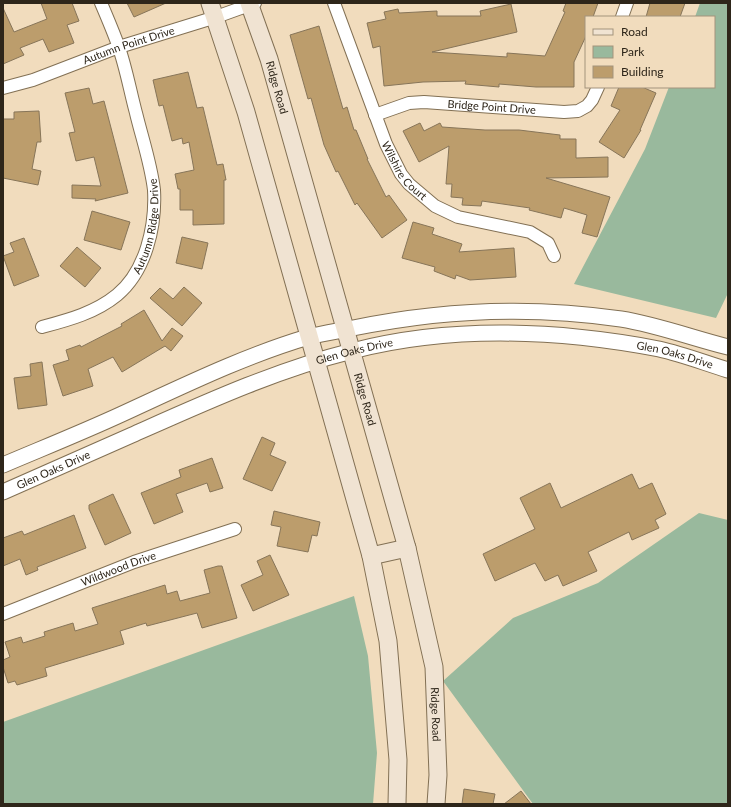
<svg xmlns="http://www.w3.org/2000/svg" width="731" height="807" viewBox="0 0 731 807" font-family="Lato,sans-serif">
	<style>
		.green { fill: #99b99d }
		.building { fill: #bc9d6c; stroke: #877559 }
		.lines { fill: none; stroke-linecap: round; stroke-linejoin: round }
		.minor-casing { stroke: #827054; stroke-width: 14 }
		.tertiary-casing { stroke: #827054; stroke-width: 17 }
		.secondary-casing { stroke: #827054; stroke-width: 19 }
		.minor { stroke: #fff; stroke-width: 12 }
		.tertiary { stroke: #fff; stroke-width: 15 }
		.secondary { stroke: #f0e3d2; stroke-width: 17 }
		.labels { text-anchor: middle; stroke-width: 4; stroke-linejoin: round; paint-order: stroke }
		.street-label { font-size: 11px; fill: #2e261a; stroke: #f1dcbd }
	</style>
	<rect width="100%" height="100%" fill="#f1dcbd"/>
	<path class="green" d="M700 3H728V293L716 318 574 284 645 149 669 87H714V17H695Z
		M699 513 728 520V804H533L443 681 513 618 598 583Z
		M354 596 368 656 377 753 373 804H3V722Z"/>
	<path class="building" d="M41 3H72L79 21 67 25 74 43 49 52 43 39 20 48 24 55 3 64V8L14 32 47 19Z
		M127 3H166L134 17Z
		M566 3H598L593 17H586V36L574 62V87H536L499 84V87L465 84 466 81 423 82 384 86 380 46 373 48 367 23 386 19 384 12 398 9 399 13 437 11V16H481L480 11 511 4 517 32 432 52 507 57V53L545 56 565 12 563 11Z
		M650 3H685L680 17H646Z
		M319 26 343 109 347 107 354 130H356L368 159H367L386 197 389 195 407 220 382 238 357 203 355 205 338 171 336 172 324 145 311 98 308 99 290 35Z
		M188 72 197 108 203 107 217 165 223 164 226 180H224V224L193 225V210H180V189H178L175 174 194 170 189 142 183 144 182 138 172 141 163 105 159 106 153 80Z
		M619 87H642L656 93 640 130H641L624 158 599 142 620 110 611 106Z
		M89 88 93 104 104 101 128 193 95 201 96 199 72 198V185L101 186 94 157 76 161 69 133 75 132 65 93Z
		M39 111 41 142H37L32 169 41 171 38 185 3 178V119H14V112Z
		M420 123 424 131 440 123 442 127 485 130H519L560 135V139H576V158L608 157V177L546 178 610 197 597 237 582 233 587 215 564 208 561 218 529 210 530 208 482 201 481 206 462 205 463 198 451 197 452 184H446L449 146 419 162 403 131Z
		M92 211 130 222 121 250 84 240Z
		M413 222 434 228 432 234 462 244 459 252 514 248 516 277 470 280 456 275 455 279 434 271 435 267 402 258Z
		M182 237 208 243 202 269 176 263Z
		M24 238 39 276 14 286 3 256 14 252 10 243Z
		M77 247 101 268 85 287 60 266Z
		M184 287 202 303 182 326 150 298 160 288 173 299Z
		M144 310 162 341 172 328 183 336 171 351 165 346 122 372 113 357 88 369 93 386 63 396 53 365 69 360 66 350 80 345 81 347 122 326 121 324Z
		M42 362 47 405 18 409 14 378 31 376 30 364Z
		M262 437 275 443 270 455 286 462 272 491 243 479Z
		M212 458 223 488 210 492 207 483 176 494 183 512 154 524 141 493 181 477 179 470Z
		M632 474 639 489 652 483 666 514 655 520 659 528 632 540 629 532 588 552 597 571 563 586 558 575 545 581 535 563 495 581 483 554 535 529 520 498 550 483 561 508Z
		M113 494 131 533 105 545 89 509V505Z
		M274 511 320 522 317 536 312 535 308 552 277 546 281 527 271 525Z
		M74 515 86 548 37 567 38 570 26 575 20 559 3 566V538L22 531 24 535Z
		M270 555 289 595 253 611 241 585 263 575 257 561Z
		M218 566H222L237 618 202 628 197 613 147 626 146 623 120 631 124 644 45 668 47 676 17 685 15 681 8 683 3 667V660L10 657 5 642 21 637 23 643 45 636 44 632 73 623 75 631 98 624 92 608 165 585 167 594 177 591 180 601 210 593 204 570Z
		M464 789 495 794 493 804H462Z
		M521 791 531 804H504Z"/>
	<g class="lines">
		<g class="minor-casing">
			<g id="minor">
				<path id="s1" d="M334 3 386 144 401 174 409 184 435 206 458 217 530 232 548 243 554 256"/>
				<path d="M622 17 627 3"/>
				<path id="s2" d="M3 88 33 80 119 47 216 17 255 3"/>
				<path id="s3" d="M375 115 409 103 424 102 564 112 578 111 587 106 592 100 598 87"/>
				<path id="s4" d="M42 327C68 320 95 313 117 295 146 271 156 226 154 190 151 164 142 138 136 113 130 91 126 67 118 45 113 31 107 17 101 3"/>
				<path id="s5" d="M3 614 134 562 235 529"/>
			</g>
		</g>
		<g class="tertiary-casing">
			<g id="tertiary">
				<path d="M3 465C43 448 83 432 122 414 183 386 244 356 308 337 323 333 338 331 353 328 440 310 533 306 621 319 658 325 692 338 728 347"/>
				<path id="s6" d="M3 492C46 473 89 454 132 435 204 403 276 370 352 351 452 325 559 330 659 349 682 354 705 363 728 370"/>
			</g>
		</g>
		<g class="secondary-casing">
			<g id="secondary">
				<path d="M210 3 246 112 371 556 388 641 398 760 397 804"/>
				<path id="s7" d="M249 3 269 59 407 548 434 667 438 775 436 804"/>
				<path d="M371 556 407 548"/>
			</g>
		</g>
		<use href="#minor" class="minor"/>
		<use href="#tertiary" class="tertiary"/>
		<use href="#secondary" class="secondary"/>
	</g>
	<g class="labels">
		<g class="street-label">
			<text dy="4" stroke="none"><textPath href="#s2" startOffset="133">Autumn Point Drive</textPath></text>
			<text dy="4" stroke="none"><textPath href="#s7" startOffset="89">Ridge Road</textPath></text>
			<text dy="4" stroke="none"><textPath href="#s3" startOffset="119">Bridge Point Drive</textPath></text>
			<text dy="4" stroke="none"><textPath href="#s1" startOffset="183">Wilshire Court</textPath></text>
			<text dy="4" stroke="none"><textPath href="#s4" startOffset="160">Autumn Ridge Drive</textPath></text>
			<text dy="4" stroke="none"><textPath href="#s6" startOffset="379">Glen Oaks Drive</textPath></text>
			<text dy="4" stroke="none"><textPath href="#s6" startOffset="703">Glen Oaks Drive</textPath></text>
			<text dy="4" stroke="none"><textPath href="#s7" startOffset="413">Ridge Road</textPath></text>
			<text dy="4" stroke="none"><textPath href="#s6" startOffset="55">Glen Oaks Drive</textPath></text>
			<text dy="4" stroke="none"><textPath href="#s5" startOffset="124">Wildwood Drive</textPath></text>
			<text dy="4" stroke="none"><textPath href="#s7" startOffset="737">Ridge Road</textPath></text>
		</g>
	</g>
	<rect width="731" height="807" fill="none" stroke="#2e261a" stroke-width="8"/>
	<rect x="585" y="16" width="130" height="72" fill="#f1dcbd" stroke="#a3937c"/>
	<rect x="593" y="29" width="20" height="6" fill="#f0e3d2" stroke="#a3937c"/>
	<text x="621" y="36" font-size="12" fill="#2e261a">Road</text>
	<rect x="593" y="46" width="20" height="12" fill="#99b99d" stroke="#a3937c"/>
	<text x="621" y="56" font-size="12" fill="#2e261a">Park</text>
	<rect x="593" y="66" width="20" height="12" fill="#bc9d6c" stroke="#a3937c"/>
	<text x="621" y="76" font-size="12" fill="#2e261a">Building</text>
</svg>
